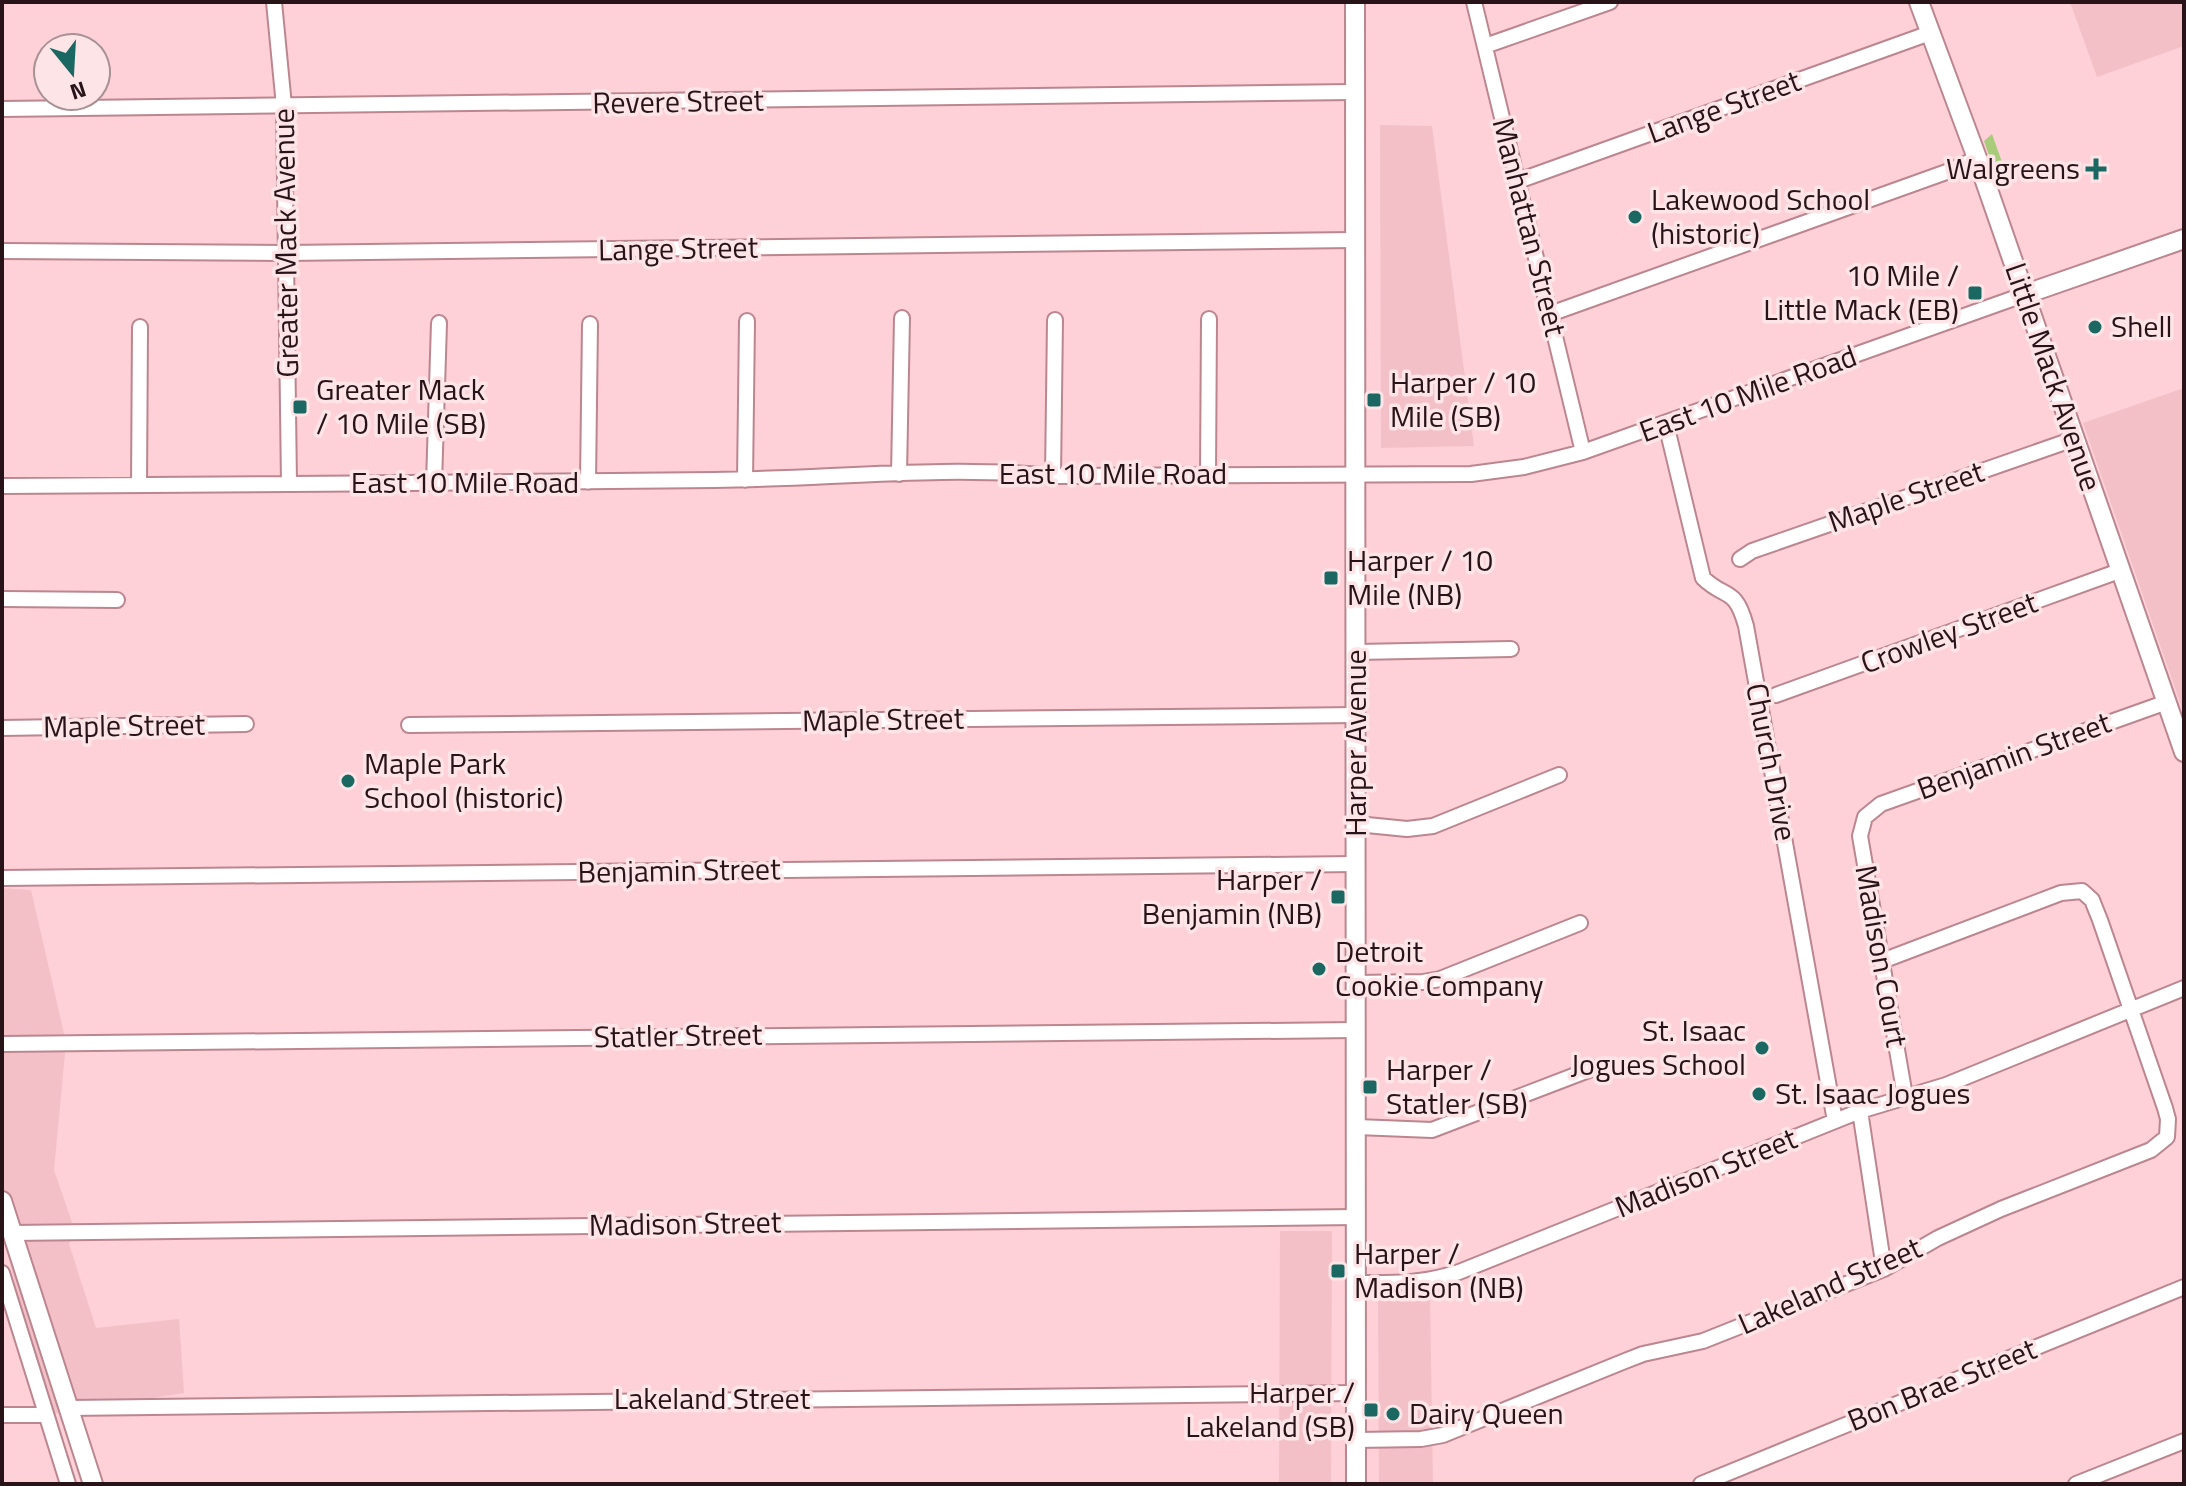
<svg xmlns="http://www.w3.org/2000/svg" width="2186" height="1486" viewBox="0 0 2186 1486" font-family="'Titillium Web',sans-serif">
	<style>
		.built { fill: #f4c0c8 }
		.green { fill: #a9cc7b }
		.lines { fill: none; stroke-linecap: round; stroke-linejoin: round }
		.minor-casing { stroke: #bb868f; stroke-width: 18 }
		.major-casing { stroke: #bb868f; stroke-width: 22 }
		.minor { stroke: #fff; stroke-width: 14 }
		.major { stroke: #fff; stroke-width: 18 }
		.poi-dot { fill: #1b6761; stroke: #fce4e7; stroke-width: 3 }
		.labels { text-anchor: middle; stroke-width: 7; stroke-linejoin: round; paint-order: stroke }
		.street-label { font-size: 30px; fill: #281418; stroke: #fce4e7 }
		.poi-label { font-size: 30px; fill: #281418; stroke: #fce4e7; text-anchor: start }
	</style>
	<rect width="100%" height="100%" fill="#fed0d7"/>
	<path class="built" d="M2070 2H2184V46L2097 77Z
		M1380 125 1432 126 1474 446 1381 448Z
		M2184 388V714L2083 423Z
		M2 888 31 890 66 1042 54 1170 75 1231 69 1244 96 1328 179 1319 184 1393 46 1415 2 1229Z
		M1280 1231H1332L1331 1484H1279Z
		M1430 1297 1433 1484H1379L1378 1298Z"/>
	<path class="green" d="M1992 134 2007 176 1995 173 1984 141Z"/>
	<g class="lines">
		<g class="minor-casing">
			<path id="minor" d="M274 2 284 106 289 484
				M1474 2 1583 452
				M1485 46 1610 2
				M2 109 1353 92
				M1518 181 1930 33
				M2 251 286 253 1354 240
				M1550 314 1952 170 1977 158
				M1666 424 1703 578C1726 600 1735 586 1746 626L1835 1121
				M899 474 902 318
				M1053 476 1055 320
				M1208 476 1209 319
				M745 480 747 321
				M588 482 590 324
				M434 483 439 323
				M139 485 140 327
				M2 486C240 484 477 483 715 480 827 479 942 465 1053 476L1471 474 1524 467 1583 452 2023 295
				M1740 559 1752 551 2074 439
				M2 599 117 600
				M1357 652 1511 649
				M1776 695 2122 570
				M409 725 1357 715
				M2 728 246 724
				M1357 824 1407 829 1433 826 1559 775
				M2 878 1356 864
				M1356 983 1423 982 1440 979 1580 923
				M2 1044 1355 1030
				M1905 1096 1860 836 1865 817 1881 804 2167 702
				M1860 1111 1884 1269
				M1357 1127 1432 1130 1594 1068
				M12 1233 1357 1217
				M2 1273 68 1484
				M1358 1283C1396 1283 1423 1284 1459 1272L1860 1111 1946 1085 2184 988
				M68 1408 1356 1393
				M2 1415H46
				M1356 1440 1421 1439 1443 1435 1625 1361 1643 1354 1703 1341 1884 1269 1938 1238 2001 1209 2151 1150 2167 1137 2168 1119 2165 1108 2100 920 2092 900 2082 891 2061 893 1882 961
				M1701 1484 2184 1287
				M2076 1484 2184 1441"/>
		</g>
		<g class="major-casing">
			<path id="major" d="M1355 2 1356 1484
				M1919 2 1977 158 2184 752
				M2023 295 2184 239
				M2 1201 93 1484"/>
		</g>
		<use href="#minor" class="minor"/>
		<use href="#major" class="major"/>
	</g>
	<g class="poi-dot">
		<path d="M2092 157h8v8h8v8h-8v8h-8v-8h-8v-8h8z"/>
		<circle cx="1635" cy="217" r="8"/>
		<rect x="1967" y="285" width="16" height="16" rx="4"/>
		<circle cx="2095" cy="327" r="8"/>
		<rect x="1366" y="392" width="16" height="16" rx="4"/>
		<rect x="292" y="399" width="16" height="16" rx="4"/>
		<rect x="1323" y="570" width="16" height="16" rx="4"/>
		<circle cx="348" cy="781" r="8"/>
		<rect x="1330" y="889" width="16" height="16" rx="4"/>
		<circle cx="1319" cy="969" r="8"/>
		<circle cx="1762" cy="1048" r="8"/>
		<rect x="1362" y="1079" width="16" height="16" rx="4"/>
		<circle cx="1759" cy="1094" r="8"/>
		<rect x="1330" y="1263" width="16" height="16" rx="4"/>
		<rect x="1363" y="1402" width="16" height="16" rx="4"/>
		<circle cx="1393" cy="1414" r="8"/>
	</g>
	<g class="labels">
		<g class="street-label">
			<text transform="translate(678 102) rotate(-1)" y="10">Revere Street</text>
			<text transform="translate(1724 107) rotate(-20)" y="10">Lange Street</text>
			<text transform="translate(1529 227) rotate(76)" y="10">Manhattan Street</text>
			<text transform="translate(286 243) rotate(-91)" y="10">Greater Mack Avenue</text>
			<text transform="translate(678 249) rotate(-1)" y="10">Lange Street</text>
			<text transform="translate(2053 377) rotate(71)" y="10">Little Mack Avenue</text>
			<text transform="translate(1748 394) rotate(-20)" y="10">East 10 Mile Road</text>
			<text x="1113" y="484">East 10 Mile Road</text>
			<text x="465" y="493">East 10 Mile Road</text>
			<text transform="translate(1906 497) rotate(-19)" y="10">Maple Street</text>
			<text transform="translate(1949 633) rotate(-20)" y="10">Crowley Street</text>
			<text transform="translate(883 720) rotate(-1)" y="10">Maple Street</text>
			<text transform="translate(124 726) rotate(-1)" y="10">Maple Street</text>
			<text transform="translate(1356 743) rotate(-90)" y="10">Harper Avenue</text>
			<text transform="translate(2014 756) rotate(-20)" y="10">Benjamin Street</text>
			<text transform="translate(1771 762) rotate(79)" y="10">Church Drive</text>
			<text transform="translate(679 871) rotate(-1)" y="10">Benjamin Street</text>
			<text transform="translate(1881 956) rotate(80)" y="10">Madison Court</text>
			<text transform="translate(678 1036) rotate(-1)" y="10">Statler Street</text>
			<text transform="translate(1706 1173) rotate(-22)" y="10">Madison Street</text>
			<text transform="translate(685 1224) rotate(-1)" y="10">Madison Street</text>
			<text transform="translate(1830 1286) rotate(-24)" y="10">Lakeland Street</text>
			<text transform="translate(1942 1385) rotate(-22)" y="10">Bon Brae Street</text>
			<text x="712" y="1409">Lakeland Street</text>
		</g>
		<g class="poi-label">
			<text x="2080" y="179" text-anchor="end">Walgreens</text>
			<text x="1651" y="210">Lakewood School<tspan x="1651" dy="34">(historic)</tspan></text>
			<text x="1959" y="286" text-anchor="end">10 Mile /<tspan x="1959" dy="34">Little Mack (EB)</tspan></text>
			<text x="2111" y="337">Shell</text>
			<text x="1390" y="393">Harper / 10<tspan x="1390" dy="34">Mile (SB)</tspan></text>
			<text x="316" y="400">Greater Mack<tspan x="316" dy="34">/ 10 Mile (SB)</tspan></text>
			<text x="1347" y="571">Harper / 10<tspan x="1347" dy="34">Mile (NB)</tspan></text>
			<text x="364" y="774">Maple Park<tspan x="364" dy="34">School (historic)</tspan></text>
			<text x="1322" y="890" text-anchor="end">Harper /<tspan x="1322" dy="34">Benjamin (NB)</tspan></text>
			<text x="1335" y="962">Detroit<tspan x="1335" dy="34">Cookie Company</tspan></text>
			<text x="1746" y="1041" text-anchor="end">St. Isaac<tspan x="1746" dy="34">Jogues School</tspan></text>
			<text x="1386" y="1080">Harper /<tspan x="1386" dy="34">Statler (SB)</tspan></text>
			<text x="1775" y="1104">St. Isaac Jogues</text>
			<text x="1354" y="1264">Harper /<tspan x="1354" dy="34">Madison (NB)</tspan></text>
			<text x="1355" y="1403" text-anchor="end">Harper /<tspan x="1355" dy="34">Lakeland (SB)</tspan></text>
			<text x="1409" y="1424">Dairy Queen</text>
		</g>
	</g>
	<rect width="2186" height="1486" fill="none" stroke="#281418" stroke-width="8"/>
	<g transform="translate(72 72) rotate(162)"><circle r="38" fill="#fce4e7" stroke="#a79194" stroke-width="2"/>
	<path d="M0-6L14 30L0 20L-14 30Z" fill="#1b6761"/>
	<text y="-12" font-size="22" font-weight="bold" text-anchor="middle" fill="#281418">N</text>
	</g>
</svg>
